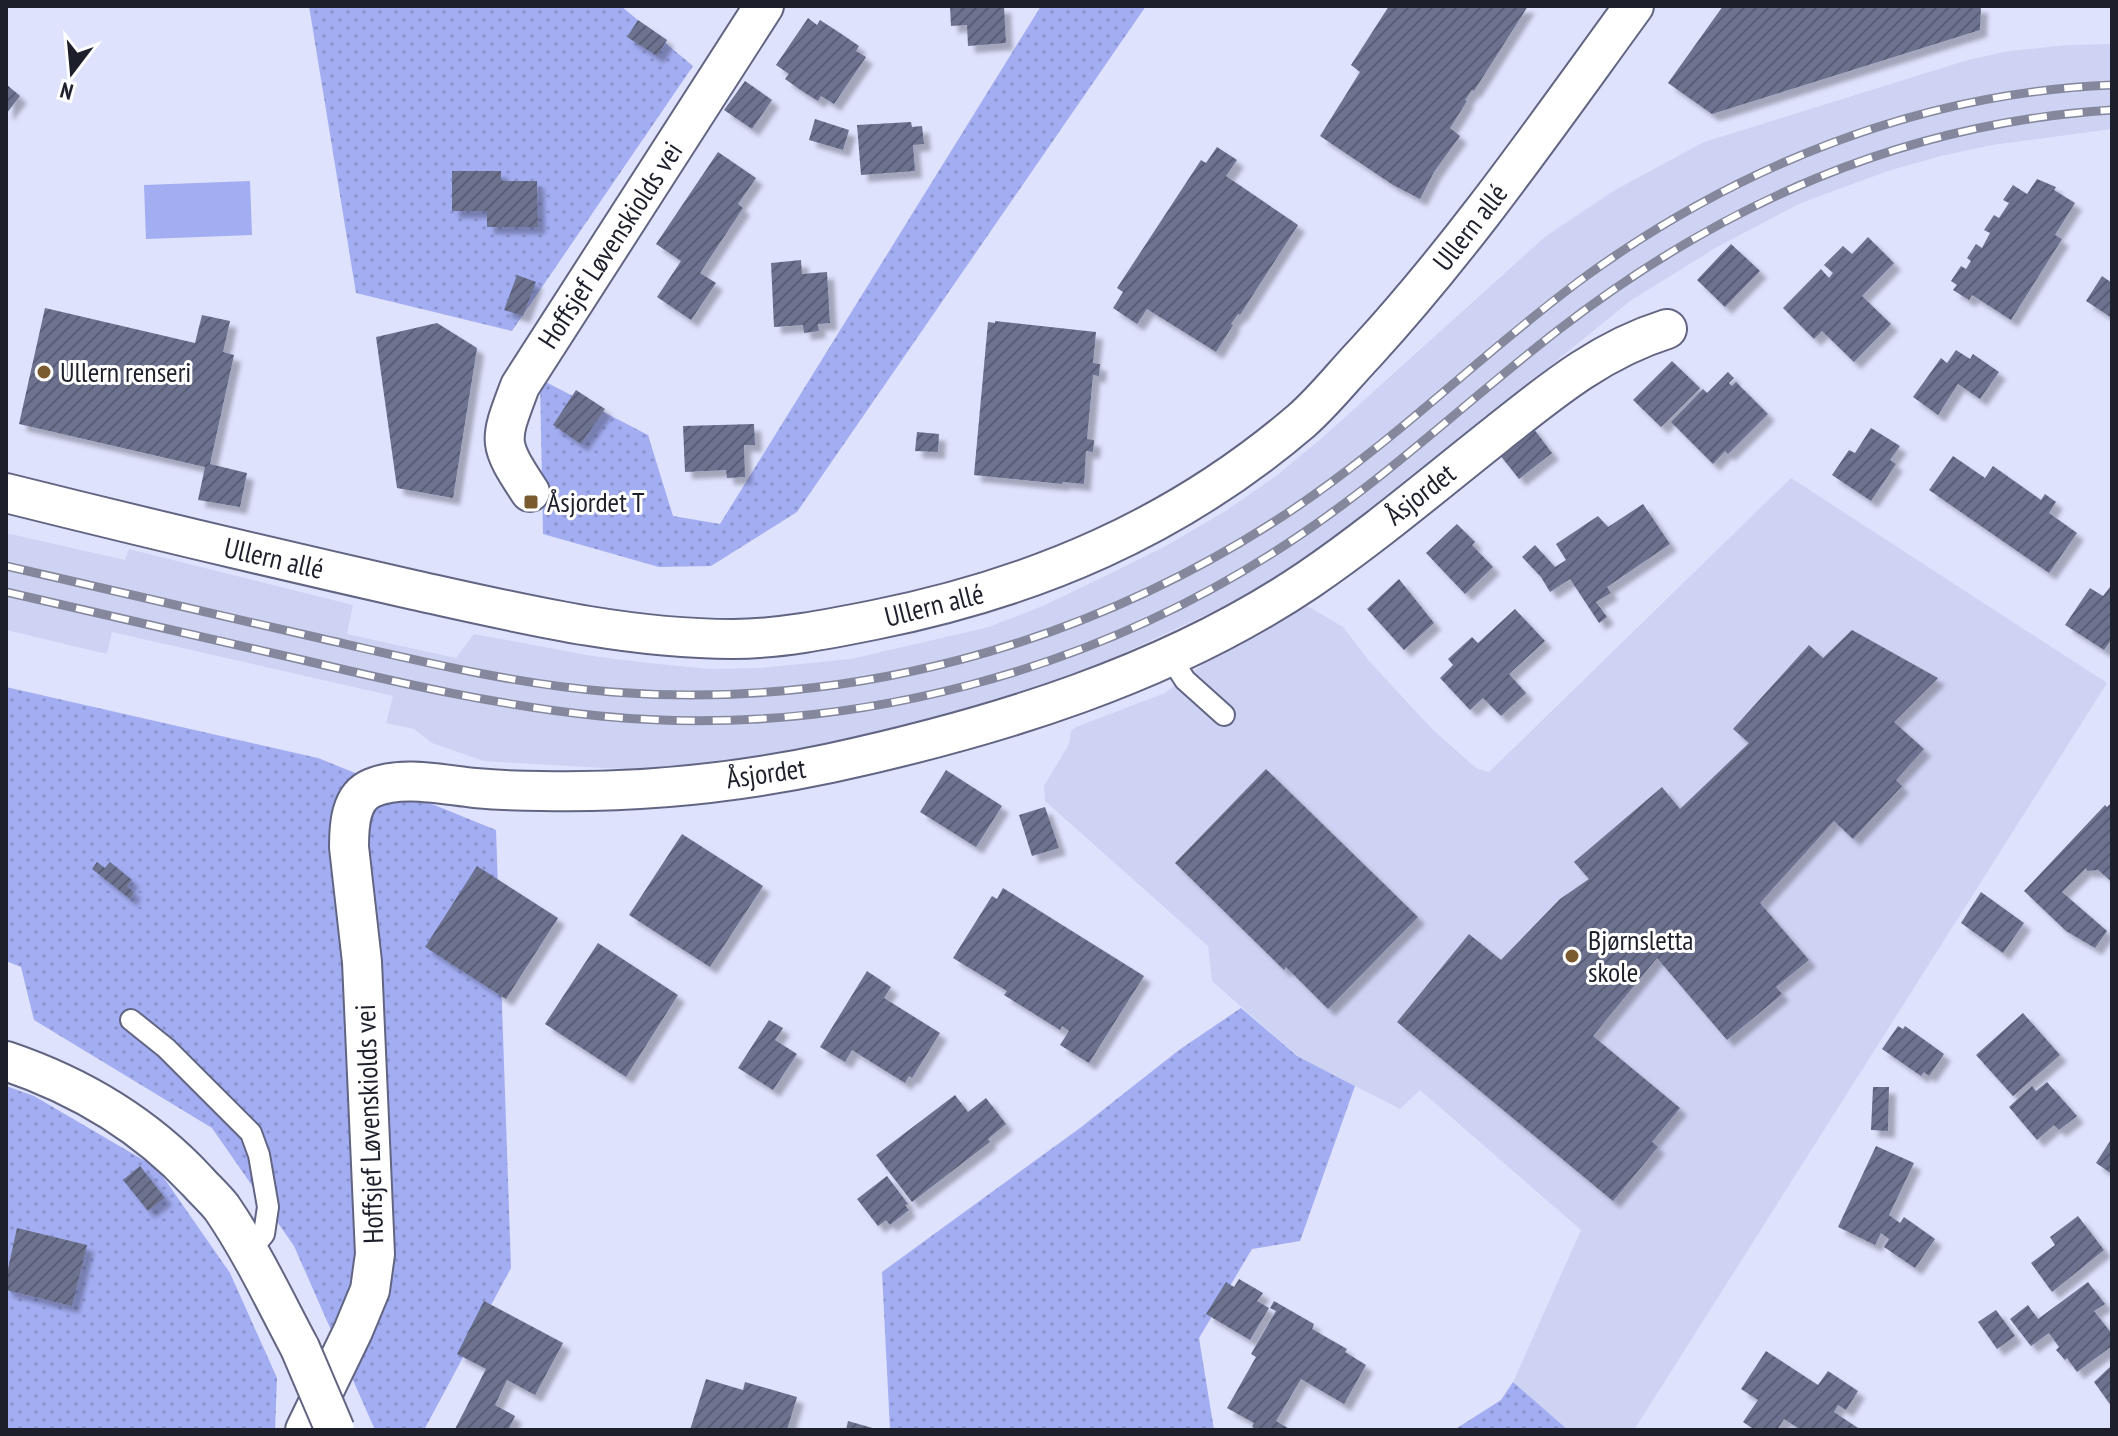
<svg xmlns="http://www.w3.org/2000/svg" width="2118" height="1436" viewBox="0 0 2118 1436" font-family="'PT Sans Narrow',sans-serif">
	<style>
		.built { fill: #cfd3f3 }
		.grass { fill: url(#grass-dots) }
		.pitch { fill: #a3adf1 }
		.building { fill: url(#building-hatch); filter: url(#shadow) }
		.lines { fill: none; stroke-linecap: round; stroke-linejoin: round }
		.service-casing { stroke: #616582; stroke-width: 24 }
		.minor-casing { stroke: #616582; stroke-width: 42 }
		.service { stroke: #fff; stroke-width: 20 }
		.minor { stroke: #fff; stroke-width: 38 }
		.rail-casing { stroke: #85889c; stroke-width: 9 }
		.rail { stroke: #fff; stroke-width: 6; stroke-dasharray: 18; stroke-linecap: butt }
		.minor-bridge-casing { stroke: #616582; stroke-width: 42; stroke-linecap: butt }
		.minor-bridge { stroke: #fff; stroke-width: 38 }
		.poi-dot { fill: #795b2f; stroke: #fff; stroke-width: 3 }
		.labels { text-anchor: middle; stroke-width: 6; stroke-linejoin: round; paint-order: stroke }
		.street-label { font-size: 28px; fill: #1d1f2b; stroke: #fff }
		.poi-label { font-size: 28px; fill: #1d1f2b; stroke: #fff; text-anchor: start }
	</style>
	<defs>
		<pattern id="grass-dots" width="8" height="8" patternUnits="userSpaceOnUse" patternTransform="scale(2)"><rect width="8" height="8" fill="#a3adf1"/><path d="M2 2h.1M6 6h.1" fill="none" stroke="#8c94cf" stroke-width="1.8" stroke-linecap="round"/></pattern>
		<pattern id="building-hatch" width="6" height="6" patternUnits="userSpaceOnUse" patternTransform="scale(2)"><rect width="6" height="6" fill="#6d728f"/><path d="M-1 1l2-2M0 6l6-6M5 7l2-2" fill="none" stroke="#595d75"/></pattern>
		<filter id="shadow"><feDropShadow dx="7" dy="7" stdDeviation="2" flood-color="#0004"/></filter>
	</defs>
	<rect width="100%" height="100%" fill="#dee2fd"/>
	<path class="built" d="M2112 44V129L1992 145 1941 156 1888 171 1801 203 1717 247 1630 301 1328 547 1253 593 1115 657 1054 681 911 726 774 756 640 770 484 761 432 743 414 729 386 723 393 696 112 632 107 654 6 630V533L125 560 129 549 353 605 347 634 456 658 474 634 592 656 648 663 710 669 759 668 851 659 989 627 1045 605 1105 576 1166 546 1227 510 1276 476 1322 438 1546 236 1615 190 1704 142 1968 60 2009 51 2068 45Z
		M1791 478 2107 683 1634 1430H1568L1513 1382 1581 1230 1420 1090 1400 1109 1297 1056 1212 981 1208 946 1045 801 1044 786 1069 744 1071 731 1076 727 1165 693 1207 661 1295 603 1311 608 1343 627 1370 662 1432 729 1476 768 1489 772Z"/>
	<path class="grass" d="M309 6H621L693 66 512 331 356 293Z
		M1041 6H1146L797 512 711 566 659 567 543 534 540 379 648 435 673 516 720 524Z
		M6 687 318 758 496 830 511 1268 424 1430H375L294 1246 212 1128 34 1020 21 967 6 961Z
		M1241 1008 1297 1056 1355 1086 1300 1241 1252 1249 1199 1338 1214 1430H890L882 1272 1080 1128 1179 1050Z
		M6 1086 34 1096 157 1168 230 1273 277 1378 275 1430H6Z
		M1513 1382 1568 1430H1454L1501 1400Z"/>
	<path class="pitch" d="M250 181 252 235 146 239 144 185Z"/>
	<path class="building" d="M950 6H1004L1006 43 968 46 967 25 951 26Z
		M1389 6H1528L1474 91 1472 90 1465 100 1467 101 1450 128 1460 136 1434 172 1420 199 1393 185 1320 136 1360 72 1351 65Z
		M1723 6H1981L1980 30 1712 114 1668 83Z
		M808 18 817 25 820 20 840 33 859 46 856 51 866 57 834 104 821 96 818 101 802 91 785 79 789 74 776 65Z
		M638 20 667 40 657 56 627 37Z
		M745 81 772 100 752 129 724 110Z
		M6 84 20 96 6 114Z
		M815 119 849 130 843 150 809 140Z
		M911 122 912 127 922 126 924 144 913 145 915 171 861 175 857 125Z
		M1217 147 1237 160 1226 176 1298 225 1240 315 1238 314 1231 324 1233 325 1216 352 1147 309 1137 324 1113 308 1123 292 1117 288 1201 160 1206 163Z
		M718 152 756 178 738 204 743 208 700 273 716 283 691 320 657 297 681 261 656 244Z
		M452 171H501V181H537L538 227H487V211H452Z
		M2037 179 2056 187 2054 190 2075 203 2055 235 2062 239 2011 320 1972 295 1969 300 1953 290 1957 285 1951 281 1961 266 1966 269 1971 261 1967 258 1976 244 1982 248 1990 233 1984 230 1994 215 1999 218 2009 203 2003 200 2013 185 2027 194Z
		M1868 237 1894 263 1862 296 1891 324 1854 362 1822 331 1814 339 1783 308 1821 269 1829 278 1833 273 1824 265 1843 246 1852 254Z
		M1731 244 1760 271 1725 307 1697 280Z
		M801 260 802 274 827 272 830 323 818 324 819 331 804 333 803 325 774 327 771 263Z
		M517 275 536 282 523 316 504 310Z
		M2102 276 2112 283V318L2086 301Z
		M45 308 195 343 202 315 230 321 223 352 234 355 210 464 247 473 240 507 198 500 205 467 19 424Z
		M995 321 1096 332 1093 363 1100 364 1099 376 1093 375 1087 439 1094 440 1093 452 1086 451 1084 484 1063 482 1062 484 974 475 988 322 995 323Z
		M437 323 477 348 453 498 397 488 376 337Z
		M1956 350 1970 359 1973 354 1999 372 1980 399 1958 384 1938 415 1913 397 1941 358 1947 363Z
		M1672 361 1700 388 1661 427 1633 400Z
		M1728 372 1734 378 1729 383 1732 386 1736 382 1768 414 1728 454 1725 451 1713 464 1671 422 1703 389 1707 393Z
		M576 390 605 409 581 444 553 425Z
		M754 424 755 445H744L745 477 727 478 726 470 685 472 683 426Z
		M1530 424 1552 453 1519 479 1496 450Z
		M1871 428 1900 446 1890 460 1896 464 1871 501 1832 475 1849 450 1855 453Z
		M917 432 939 434 938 452 915 451Z
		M1953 456 1985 478 1993 466 2041 500 2045 494 2056 502 2049 513 2077 533 2049 573 1929 490Z
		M1643 504 1670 544 1607 587 1611 593 1596 602 1607 617 1599 623 1570 579 1550 592 1541 577 1522 557 1535 545 1555 567 1566 560 1556 544 1598 516 1608 527Z
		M1457 524 1475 542 1472 545 1493 567 1465 594 1426 553Z
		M1399 579 1434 623 1404 650 1367 609Z
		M2110 587 2112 588V639L2104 650 2065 625 2090 588 2103 596Z
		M1515 609 1545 641 1509 674 1526 693 1501 716 1483 698 1470 710 1440 678 1453 665 1448 659 1472 637 1478 643Z
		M1852 630 1938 678 1894 722 1924 749 1896 780 1902 786 1853 839 1834 821 1760 903 1809 960 1776 987 1782 994 1727 1040 1657 958 1593 1036 1680 1108 1652 1142 1658 1147 1613 1201 1397 1022 1469 934 1501 960 1560 899 1589 879 1574 862 1662 787 1680 809 1749 743 1733 729 1809 645 1823 658Z
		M1266 769 1418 917 1328 1009 1286 967 1284 970 1175 863Z
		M946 770 1002 806 976 847 920 812Z
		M2112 802V882L2098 870 2087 871 2086 868 2062 892 2107 931 2095 948 2066 931 2024 891 2105 805 2107 807Z
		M1045 807 1059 848 1032 856 1019 815Z
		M682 834 763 886 710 967 629 915Z
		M97 862 105 868 110 862 132 880 127 886 134 892 130 899 92 869Z
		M477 866 558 918 506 999 425 947Z
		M1003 888 1144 976 1089 1063 1060 1045 1069 1031 1062 1026 1060 1030 1004 995 1007 991 953 958 992 896 997 899Z
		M1981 892 2024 923 2003 953 1961 923Z
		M598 943 678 995 626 1077 545 1024Z
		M867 971 891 987 884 998 940 1033 912 1078 909 1076 905 1083 852 1050 845 1062 820 1047Z
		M2023 1013 2060 1055 2013 1096 1976 1055Z
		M769 1020 783 1028 775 1040 797 1054 773 1090 738 1068Z
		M1898 1026 1903 1029 1905 1026 1944 1054 1929 1076 1924 1072 1921 1076 1882 1049Z
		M2047 1082 2077 1116 2059 1130 2054 1125 2037 1140 2009 1107 2032 1086 2036 1091Z
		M1873 1087H1889L1888 1131 1871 1130Z
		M955 1095 968 1112 986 1098 1006 1124 988 1139 990 1142 912 1202 876 1155Z
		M2112 1138V1174L2096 1163Z
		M1876 1146 1914 1163 1889 1215 1900 1223 1904 1217 1935 1239 1915 1268 1884 1247 1889 1239 1881 1233 1875 1245 1838 1227Z
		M140 1166 165 1198 148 1211 123 1180Z
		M887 1176 908 1204 905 1205 909 1210 890 1225 886 1220 878 1226 857 1199Z
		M2078 1216 2104 1250 2052 1292 2031 1263 2055 1245 2050 1237Z
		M17 1228 87 1245 72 1306 6 1290V1278Z
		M1239 1279 1263 1293 1257 1301 1269 1308 1250 1340 1206 1314 1226 1282 1234 1287Z
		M2088 1282 2105 1304 2094 1311 2112 1334V1346L2077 1372 2067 1358 2065 1360 2056 1350 2059 1347 2049 1333 2031 1346 2010 1319 2028 1305 2038 1319Z
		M484 1301 563 1343 535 1395 507 1380 495 1405 515 1416 508 1430H457L455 1429 486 1369 457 1354Z
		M1274 1301 1314 1324 1312 1329 1347 1349 1345 1352 1366 1365 1344 1404 1301 1379 1276 1421 1291 1430H1259L1252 1427 1254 1423 1227 1408 1256 1357 1251 1354 1276 1311 1270 1308Z
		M1996 1310 2015 1336 1997 1349 1978 1322Z
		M1766 1351 1818 1385 1828 1371 1858 1391 1846 1410 1838 1405 1834 1412 1861 1430H1801L1784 1419 1777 1430H1755L1743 1422 1758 1400 1741 1389Z
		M2112 1365V1407L2094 1382Z
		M706 1379 743 1390 745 1382 797 1397 787 1430H690Z
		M848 1421 876 1429V1430H846Z"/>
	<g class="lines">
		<g class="service-casing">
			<path id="service" d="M1169 655 1185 680 1224 715
				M131 1020 166 1048 251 1133 259 1155 268 1207 264 1234 249 1252"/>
		</g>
		<g class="minor-casing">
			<path id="minor" d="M530 492C497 442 499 442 520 386L764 6
				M6 493C142 527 277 559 414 590 519 613 624 639 733 639 779 639 829 629 874 620 1034 588 1176 528 1301 421 1324 401 1344 375 1366 352 1465 244 1548 124 1634 6
				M6 1061C80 1086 144 1124 197 1181 205 1190 215 1199 222 1208 252 1252 275 1301 300 1348
				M305 1430 353 1331 370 1290 375 1254 362 962 349 847C349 826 350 797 372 788 402 775 444 785 475 788 498 790 520 791 542 791 638 793 737 783 831 763 996 727 1167 675 1308 580 1374 535 1435 483 1497 434 1551 391 1600 350 1667 329"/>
		</g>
		<use href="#service" class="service"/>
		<use href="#minor" class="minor"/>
		<g class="rail-casing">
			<path id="rail" d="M6 566C110 590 215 614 319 638 415 660 512 684 612 692 849 710 1087 645 1286 514 1391 445 1481 354 1582 279 1737 166 1919 93 2112 85
				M6 592C106 615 207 638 307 661 404 684 501 706 600 716 847 740 1103 671 1306 531 1395 470 1472 397 1557 331 1721 204 1903 123 2112 110"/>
		</g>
		<use href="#rail" class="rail"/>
		<g class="minor-bridge-casing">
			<path id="minor-bridge" d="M300 1348 335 1430"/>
		</g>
		<use href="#minor-bridge" class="minor-bridge"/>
	</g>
	<g class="poi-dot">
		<circle cx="44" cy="372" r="8"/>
		<rect x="523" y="494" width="16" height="16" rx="4"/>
		<circle cx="1572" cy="956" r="8"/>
	</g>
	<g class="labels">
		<g class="street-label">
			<text transform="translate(1470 227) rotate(-52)" y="10">Ullern allé</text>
			<text transform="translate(610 245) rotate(-57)" y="10">Hoffsjef Løvenskiolds vei</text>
			<text transform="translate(1420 494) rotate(-38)" y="10">Åsjordet</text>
			<text transform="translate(274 558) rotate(13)" y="10">Ullern allé</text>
			<text transform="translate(934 605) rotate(-14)" y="10">Ullern allé</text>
			<text transform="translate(766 773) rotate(-8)" y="10">Åsjordet</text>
			<text transform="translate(369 1124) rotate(-92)" y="10">Hoffsjef Løvenskiolds vei</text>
		</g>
		<g class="poi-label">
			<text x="60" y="382">Ullern renseri</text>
			<text x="547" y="512">Åsjordet T</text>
			<text x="1588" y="950">Bjørnsletta<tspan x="1588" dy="32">skole</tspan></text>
		</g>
	</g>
	<rect width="2118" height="1436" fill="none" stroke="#1d1f2b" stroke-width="16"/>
	<g transform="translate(72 72) rotate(196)" stroke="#ffffff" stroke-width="6" paint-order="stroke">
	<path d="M0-6L14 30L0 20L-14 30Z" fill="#1d1f2b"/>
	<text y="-12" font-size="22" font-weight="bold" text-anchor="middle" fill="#1d1f2b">N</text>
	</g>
</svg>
